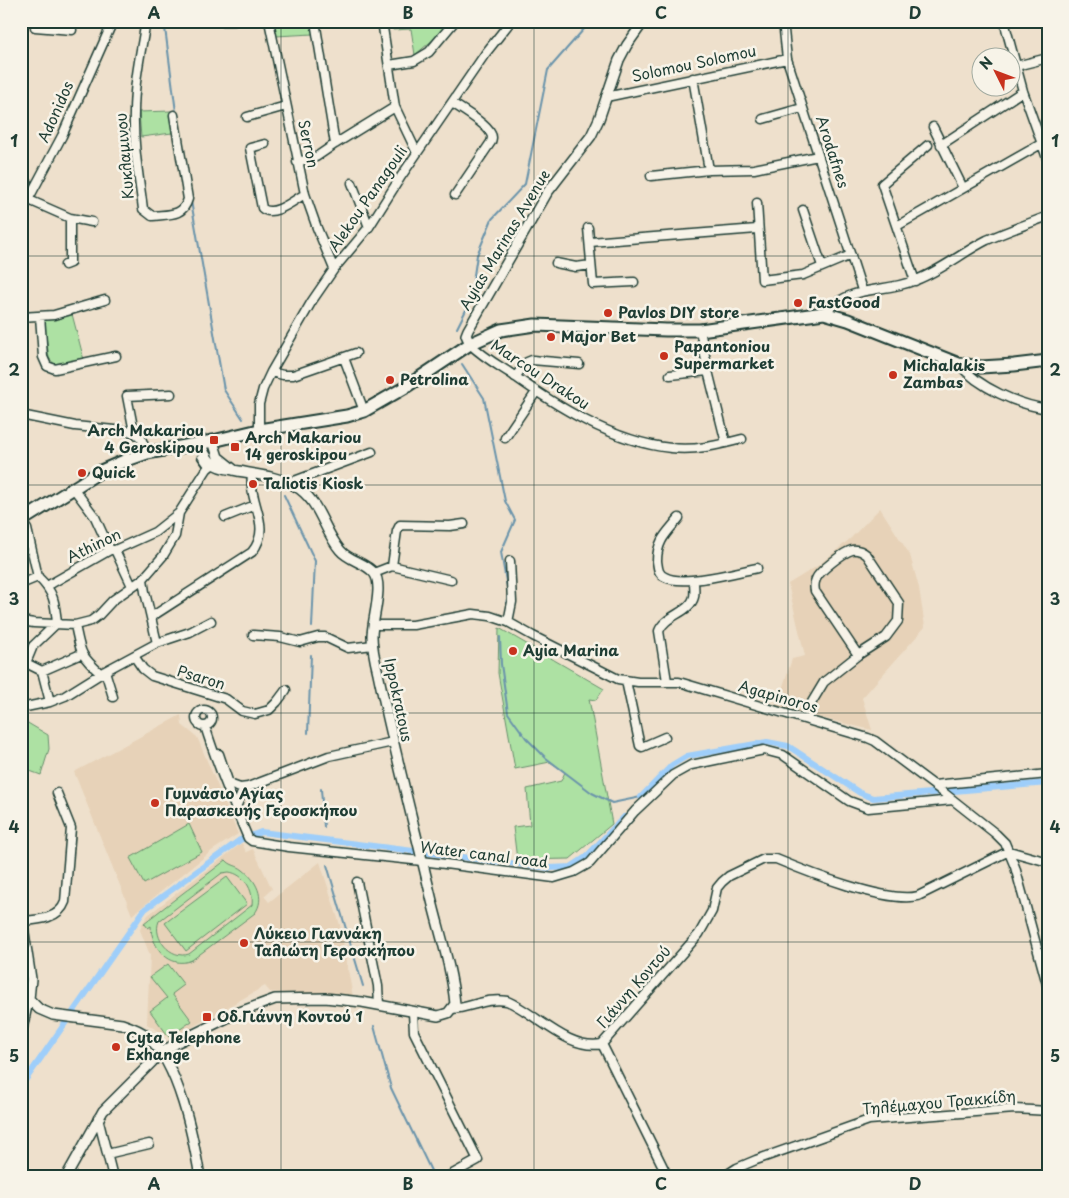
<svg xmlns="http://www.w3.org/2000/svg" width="1069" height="1198" viewBox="0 0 1069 1198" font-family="'Playpen Sans',sans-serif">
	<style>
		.built { fill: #e7d2b8 }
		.green { fill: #ade1a3; stroke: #668f6c; fill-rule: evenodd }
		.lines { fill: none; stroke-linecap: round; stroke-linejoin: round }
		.stream { stroke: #6b94ab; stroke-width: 2 }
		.canal { stroke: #9ecefa; stroke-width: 6 }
		.pedestrian-casing { stroke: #1f3d34; stroke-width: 9 }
		.minor-casing { stroke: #1f3d34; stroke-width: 11 }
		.tertiary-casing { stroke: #1f3d34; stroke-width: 12 }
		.primary-casing { stroke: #1f3d34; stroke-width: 15 }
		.pedestrian { stroke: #f7f3e8; stroke-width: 5.5 }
		.minor { stroke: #f7f3e8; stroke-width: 8 }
		.tertiary { stroke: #f7f3e8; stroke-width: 9 }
		.primary { stroke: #f7f3e8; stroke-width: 11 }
		.grid { fill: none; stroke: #1f3d34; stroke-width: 1; stroke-opacity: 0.55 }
		.poi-dot { fill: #c8321e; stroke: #f7f3e8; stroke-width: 2 }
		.labels { text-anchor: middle; stroke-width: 5; stroke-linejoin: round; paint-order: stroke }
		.street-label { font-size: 15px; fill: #1f3d34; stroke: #f7f3e8 }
		.poi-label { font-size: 15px; font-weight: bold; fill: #1f3d34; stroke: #f7f3e8; text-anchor: start }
		.neatline { fill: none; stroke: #1f3d34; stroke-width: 2 }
		.grid-label { font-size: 16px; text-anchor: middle; font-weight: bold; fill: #1f3d34 }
	</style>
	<rect width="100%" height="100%" fill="#eee0cc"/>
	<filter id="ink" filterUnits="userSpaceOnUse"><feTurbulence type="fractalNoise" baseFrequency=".02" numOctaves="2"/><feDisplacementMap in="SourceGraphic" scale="10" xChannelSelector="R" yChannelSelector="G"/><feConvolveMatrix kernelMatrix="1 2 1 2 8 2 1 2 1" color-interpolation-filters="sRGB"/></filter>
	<g filter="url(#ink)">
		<path class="built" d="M880 508 910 555 919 588 925 627 862 698 872 730 776 707 792 659 805 656 788 584 819 565 851 538Z
			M181 715 182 725 197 737 238 834 213 850 132 915 74 772Z
			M242 843 246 852 253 849 272 889 264 896 269 902 320 862 340 925 353 997 270 992 265 986 171 1039 147 1024 150 955 140 930 142 924 148 915Z"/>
		<path class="green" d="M281 21H311L313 34 276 36 274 22Z
			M391 21H449L442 32 415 55 411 29 393 30Z
			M171 111 172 133 141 137 139 112Z
			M72 314 84 360 55 365 49 358 44 321Z
			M499 628 604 689 596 700 589 699 612 824 570 859 517 860 513 827 530 825 527 789 561 781 565 772 550 762 515 769 498 673Z
			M21 722H26L48 735 49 749 41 775 27 770 21 787Z
			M189 824 202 852 144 884 130 858Z
			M226 860C231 866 237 865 243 870 256 880 266 898 255 913L192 960C170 970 151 947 151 926L148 928 144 923ZM229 872C244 874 254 890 252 905L189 954C171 960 152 938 159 921L222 873Z
			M227 877 247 904 186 951 165 923Z
			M168 964 184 985 172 994 192 1021 169 1037 150 1011 167 998 150 977Z"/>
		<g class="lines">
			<path class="stream" d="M165 28 176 112
				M191 201 224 390 243 419
				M457 328 470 302 477 255 492 219 525 184 548 70 591 21
				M462 364 484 398 505 501 515 520 501 552 508 593 506 604
				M284 495 315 561 312 627
				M500 637 501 664 508 713 526 738 546 758 592 793 612 803 641 797
				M308 733 311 655
				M321 789 324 827
				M327 865 363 986
				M374 1026 391 1088 434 1177"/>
			<path class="canal" d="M641 797 672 765 687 756 767 742 788 746 860 793 873 798 1048 783
				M24 1082 145 909 240 840 261 832 550 868 571 867 586 857 624 817"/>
			<g class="pedestrian-casing">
				<path id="pedestrian" d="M201 457 209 468"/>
			</g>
			<g class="minor-casing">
				<path id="minor" d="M35 21V27L72 30
					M146 21C141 51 134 82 134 113 133 145 139 177 143 209L152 216C168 214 183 217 188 199L174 115
					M216 21H234
					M269 21 305 194 317 228 334 269
					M315 21 335 144
					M382 21 395 107 417 153
					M783 21 787 59 862 290
					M1004 21 1023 91 1048 161
					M389 65 414 61 429 52 455 21
					M1016 66 1048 58
					M693 78 709 170
					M606 97 787 59
					M452 103C461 109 487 124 491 134 493 137 492 138 491 142L455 195
					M247 117 286 106
					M763 119 802 108
					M933 127 963 188
					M265 144 250 148 262 208C273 218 294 200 305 194
					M941 145 1023 91
					M297 162 316 157 335 144 395 107
					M651 176 709 170 754 169 818 156
					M352 183 369 227
					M21 199 29 200 70 218 92 222
					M757 203 762 280 803 275 851 255
					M803 210 822 266
					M21 213 62 136 113 21
					M897 226 1041 144
					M588 228 593 284 634 282
					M590 242 757 229
					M556 263 576 267 591 265
					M65 265 70 263V218
					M915 281 882 184 928 145
					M824 313C854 283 882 294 916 280 942 270 963 252 987 240 1007 231 1028 224 1048 216
					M40 316 43 357 47 366 55 369 116 356
					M21 317 54 315 105 300
					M700 330 708 371 726 443
					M470 344C482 356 496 364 510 373 556 406 613 442 671 448 695 451 719 445 742 439
					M344 358 364 411
					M959 364C978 387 1018 405 1048 409
					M271 372 283 375H293L356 353
					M670 375 708 371
					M515 377 527 362 532 360 579 364
					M21 415 75 426 134 432 141 438 147 453
					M259 430V404L263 389 271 372 312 301 334 269 369 227 400 178 485 54 511 21
					M134 432 127 396 171 394
					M505 438 536 392
					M289 483 372 452
					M74 489 95 517 110 550
					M225 517 255 505
					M679 518C667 533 657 540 657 561 658 568 658 574 665 577 683 587 737 572 757 568
					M21 521 27 529 38 577
					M115 550 132 586
					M392 566 397 531 400 525 450 526 464 524
					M374 573 392 566 451 580
					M143 579 145 592 157 643
					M21 584 38 577
					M47 586 110 550H115L155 532 179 513
					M151 617 252 552C273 526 248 503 252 475
					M21 621 34 623 75 625 91 621 99 615 113 600 143 579 163 556 175 536 179 513 207 469 213 464
					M508 622 512 602 510 561
					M75 625C81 653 79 654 101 674
					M373 625H413L473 614 490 616 508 622 533 636 618 679 638 682H679L868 738 875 741 939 789 996 834 1005 843 1015 867 1048 988
					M253 635 280 637 300 642 318 637H325L348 648 373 645
					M134 656 143 669 152 676 226 699 242 711 255 714 269 710 277 702 286 690
					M26 663 33 646 57 623C55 602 54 592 38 577
					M21 664 26 663 42 671 81 654
					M42 671 50 702
					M105 671 113 697
					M626 681 640 746 642 747 665 737
					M667 681 659 631C665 615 690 613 694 597 695 592 694 586 694 580
					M21 708 50 702 65 696 105 671 157 643 190 632 211 621
					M196 718a8 8 0 1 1 16 0a8 8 0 1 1-16 0Z
					M807 720 812 702 824 682 858 655 886 637 898 621 899 603 867 555C862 551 858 549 852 550 844 552 819 571 816 579 814 583 814 586 815 591L858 655
					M205 726C217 764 232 801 248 838L252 841 289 847 422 861 554 878 574 872 590 863 635 811 673 775 691 765 764 750 783 755 849 801 868 808 953 800
					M219 754 229 784 240 788 248 787 329 756 393 742
					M934 785 1048 774
					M235 810 241 795 248 787
					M357 882 378 986 379 1005
					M23 921C38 920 59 919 65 902L71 828 57 793
					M452 1009C470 1008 488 997 507 1001 536 1013 568 1051 602 1044L699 934 712 911 717 888 722 882 729 876 764 859H776C807 872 888 904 918 896L1009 851 1048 862
					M413 1012 414 1032 478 1160 447 1177
					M21 1036 29 999
					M602 1044 668 1177
					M98 1118 113 1177
					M107 1154 149 1144
					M723 1177 737 1168 756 1160 869 1120 1015 1109 1048 1111"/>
			</g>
			<g class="tertiary-casing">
				<path id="tertiary" d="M470 344 466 335 468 330 547 193 591 136 599 119 619 60 627 45 644 21
					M213 441 218 457 233 469
					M21 913 31 979 29 999 39 1009 53 1015 122 1024C131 1027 140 1030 147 1036 179 1064 193 1136 200 1177
					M66 1177 103 1111 161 1053 178 1042 237 1013 275 999 325 998 362 1002 438 1016 448 1013 455 1004C452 970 440 934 432 901 414 825 394 749 378 673 375 661 372 648 372 636 372 620 384 585 374 573 365 562 349 561 340 550 323 530 320 500 295 486 278 476 253 474 233 470 226 469 218 468 212 463 206 458 204 451 200 444"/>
			</g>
			<g class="primary-casing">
				<path id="primary" d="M21 521 101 471 124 461 147 453 213 441 259 430 347 416 364 411 404 388 470 344 501 330 535 325 666 330H700L824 313 848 320 959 364 981 367 1014 365 1048 361"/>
			</g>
			<use href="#pedestrian" class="pedestrian"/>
			<use href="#minor" class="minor"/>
			<use href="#tertiary" class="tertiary"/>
			<use href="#primary" class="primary"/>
		</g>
	</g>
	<path class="grid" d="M281 21V1177M534 21V1177M788 21V1177M21 256H1048M21 485H1048M21 713H1048M21 942H1048"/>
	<g class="poi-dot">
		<circle cx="798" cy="303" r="5"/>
		<circle cx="608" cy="313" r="5"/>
		<circle cx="551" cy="337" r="5"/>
		<circle cx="664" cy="356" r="5"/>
		<circle cx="893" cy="375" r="5"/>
		<circle cx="390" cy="380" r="5"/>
		<rect x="209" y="435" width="10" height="10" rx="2.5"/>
		<rect x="230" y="442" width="10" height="10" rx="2.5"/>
		<circle cx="82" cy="473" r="5"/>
		<circle cx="253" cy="484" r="5"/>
		<circle cx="513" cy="651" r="5"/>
		<circle cx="155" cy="803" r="5"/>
		<circle cx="244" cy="943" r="5"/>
		<rect x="202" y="1012" width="10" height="10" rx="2.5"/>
		<circle cx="116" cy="1047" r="5"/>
	</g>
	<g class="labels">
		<g class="street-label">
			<text transform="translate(694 64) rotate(-12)" y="5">Solomou Solomou</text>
			<text transform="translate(56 112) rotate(-66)" y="5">Adonidos</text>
			<text transform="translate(308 144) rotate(78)" y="5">Serron</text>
			<text transform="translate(832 152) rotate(72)" y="5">Arodafnes</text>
			<text transform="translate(125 156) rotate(-95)" y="5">Κυκλαμινου</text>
			<text transform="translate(368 199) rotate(-55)" y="5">Alekou Panagouli</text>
			<text transform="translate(505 240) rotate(-59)" y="5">Ayias Marinas Avenue</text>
			<text transform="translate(540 375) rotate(33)" y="5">Marcou Drakou</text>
			<text transform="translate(94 546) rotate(-26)" y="5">Athinon</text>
			<text transform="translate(201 678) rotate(17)" y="5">Psaron</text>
			<text transform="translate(778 697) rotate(16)" y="5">Agapinoros</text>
			<text transform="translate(398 700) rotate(78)" y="5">Ippokratous</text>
			<text transform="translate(484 855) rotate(7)" y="5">Water canal road</text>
			<text transform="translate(634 987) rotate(-49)" y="5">Γιάννη Κοντού</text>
			<text transform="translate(939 1103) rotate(-5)" y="5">Τηλέμαχου Τρακκίδη</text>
		</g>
		<g class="poi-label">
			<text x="808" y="308">FastGood</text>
			<text x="618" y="318">Pavlos DIY store</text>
			<text x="561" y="342">Major Bet</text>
			<text x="674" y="352">Papantoniou<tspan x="674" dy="17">Supermarket</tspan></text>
			<text x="903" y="371">Michalakis<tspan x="903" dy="17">Zambas</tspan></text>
			<text x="400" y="385">Petrolina</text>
			<text x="204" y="436" text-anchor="end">Arch Makariou<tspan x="204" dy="17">4 Geroskipou</tspan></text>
			<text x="245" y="443">Arch Makariou<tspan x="245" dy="17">14 geroskipou</tspan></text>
			<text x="92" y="478">Quick</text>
			<text x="263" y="489">Taliotis Kiosk</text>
			<text x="523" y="656">Ayia Marina</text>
			<text x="165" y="799">Γυμνάσιο Αγίας<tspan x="165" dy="17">Παρασκευής Γεροσκήπου</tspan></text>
			<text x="254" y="939">Λύκειο Γιαννάκη<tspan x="254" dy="17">Ταλιώτη Γεροσκήπου</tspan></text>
			<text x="217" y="1022">Οδ.Γιάννη Κοντού 1</text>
			<text x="126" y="1043">Cyta Telephone<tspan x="126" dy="17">Exhange</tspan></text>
		</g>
	</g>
	<rect width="1069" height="1198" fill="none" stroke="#f7f3e8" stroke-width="55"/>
	<g transform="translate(996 72) rotate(312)"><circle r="24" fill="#f7f3e8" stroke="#a1aaa0"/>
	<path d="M0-4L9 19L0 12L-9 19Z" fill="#c8321e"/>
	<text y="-8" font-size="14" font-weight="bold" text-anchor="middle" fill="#1f3d34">N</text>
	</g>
	<rect x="28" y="28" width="1014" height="1142" class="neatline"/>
	<g class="grid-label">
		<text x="154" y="19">A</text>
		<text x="408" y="19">B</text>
		<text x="661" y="19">C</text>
		<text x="915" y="19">D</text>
		<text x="14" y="147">1</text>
		<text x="1055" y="147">1</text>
		<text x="14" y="376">2</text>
		<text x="1055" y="376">2</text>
		<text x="14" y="605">3</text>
		<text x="1055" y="605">3</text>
		<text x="14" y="833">4</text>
		<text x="1055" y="833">4</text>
		<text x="14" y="1062">5</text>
		<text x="1055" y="1062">5</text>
		<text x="154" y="1190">A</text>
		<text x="408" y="1190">B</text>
		<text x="661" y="1190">C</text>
		<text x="915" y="1190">D</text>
	</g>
</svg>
